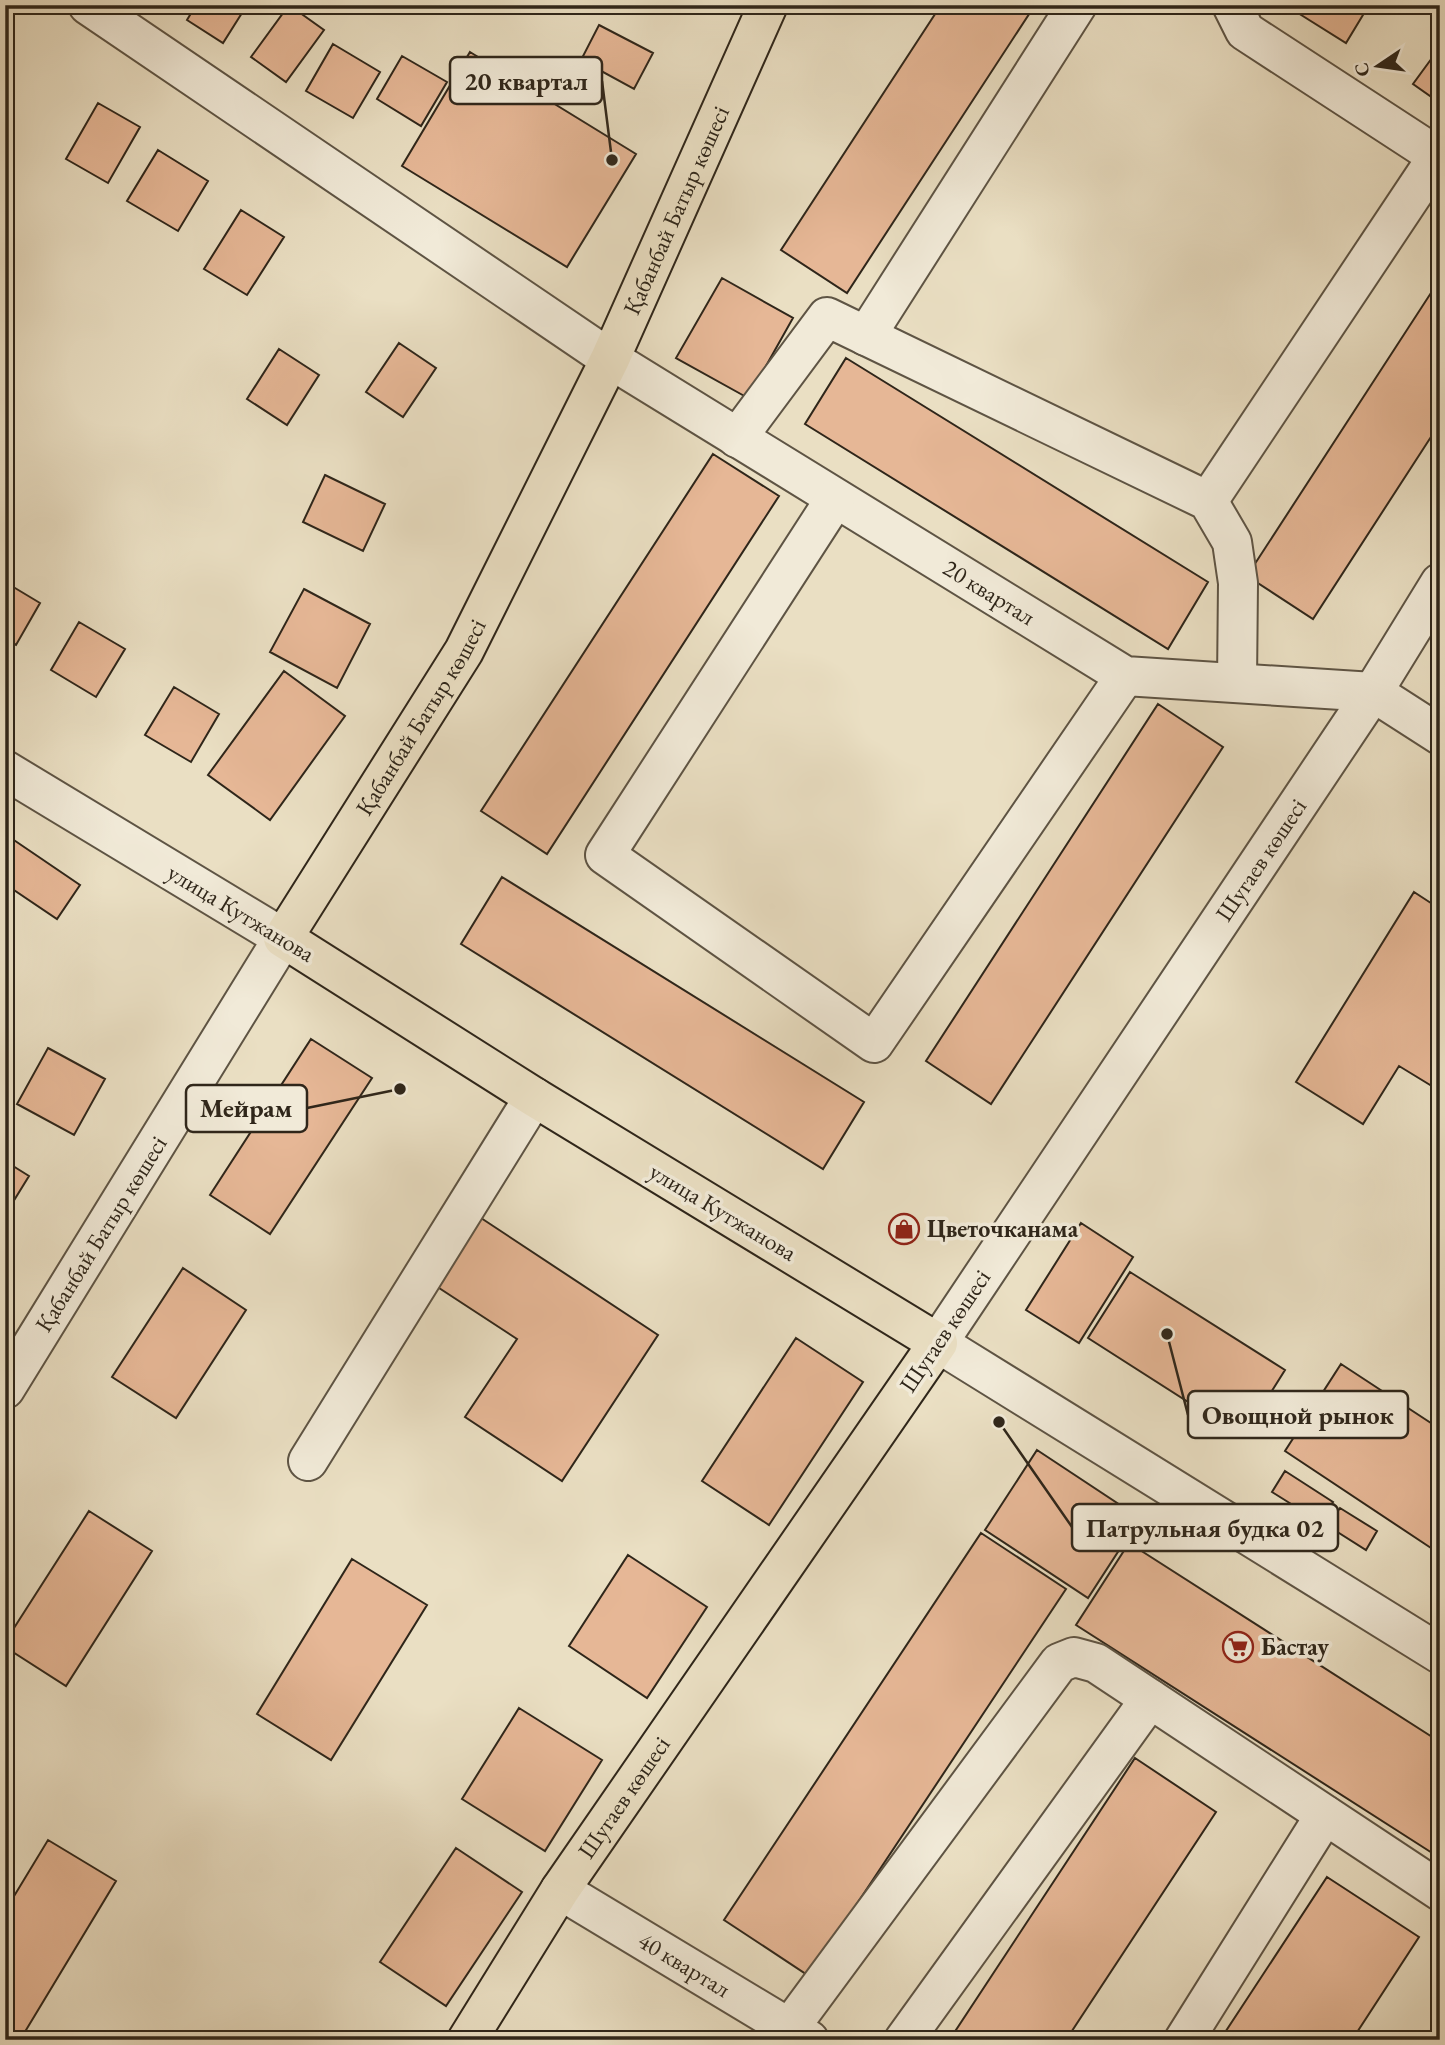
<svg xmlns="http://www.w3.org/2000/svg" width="1445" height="2045" viewBox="0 0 1445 2045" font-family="'EB Garamond',serif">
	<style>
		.building { fill: #e6b796; stroke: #2f261a; stroke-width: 2 }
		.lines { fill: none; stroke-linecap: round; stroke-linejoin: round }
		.minor-casing { stroke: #5e5444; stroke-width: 42 }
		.major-casing { stroke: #2f261a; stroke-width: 42 }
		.minor { stroke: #f1ead8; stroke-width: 38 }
		.major { stroke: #eadfc3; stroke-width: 38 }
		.labels { text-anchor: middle; stroke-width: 7; stroke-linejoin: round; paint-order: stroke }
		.street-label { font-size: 24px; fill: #2f261a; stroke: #f1ead8 }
		.poi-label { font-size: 24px; font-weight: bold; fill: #2f261a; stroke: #f1ead8; text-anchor: start }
		.leader { fill: none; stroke: #2f261a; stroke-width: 2.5 }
		.callout-dot { fill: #2f261a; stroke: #f1ead8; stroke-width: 2.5 }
		.callout { fill: #f1ead8; stroke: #2f261a; stroke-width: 2.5 }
		.callout-label { font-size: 26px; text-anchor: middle; font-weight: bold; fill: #2f261a }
	</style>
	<rect width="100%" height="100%" fill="#eadfc3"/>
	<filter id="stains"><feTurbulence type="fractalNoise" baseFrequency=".00286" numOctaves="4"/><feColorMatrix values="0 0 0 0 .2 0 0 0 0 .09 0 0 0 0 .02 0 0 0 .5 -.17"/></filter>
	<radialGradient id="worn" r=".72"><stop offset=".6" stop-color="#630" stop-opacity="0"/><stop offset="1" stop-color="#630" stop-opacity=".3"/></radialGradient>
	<path class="building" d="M196 5H247L223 43 187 20Z
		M289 5 324 30 286 82 251 57Z
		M941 5H1035L847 293 781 250Z
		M1303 5H1369L1346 43 1298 13Z
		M599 25 653 53 634 89 581 60Z
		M333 44 380 72 353 118 306 91Z
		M1440 47V103L1413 84Z
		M470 52 636 154 567 267 402 166Z
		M402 56 447 82 421 126 377 99Z
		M98 103 140 127 108 183 66 159Z
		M158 150 208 181 178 231 127 201Z
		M241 210 284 237 247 295 204 269Z
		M722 278 793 318 748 398 676 358Z
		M1440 279V423L1313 619 1247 576Z
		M399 343 436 368 403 417 366 392Z
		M279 349 319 375 287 425 247 399Z
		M846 358 1208 582 1168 649 805 424Z
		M713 454 779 496 547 854 481 811Z
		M325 475 385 504 363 551 303 522Z
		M5 582 40 603 16 645 5 639Z
		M304 589 370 624 337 688 270 652Z
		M79 622 125 649 96 697 51 670Z
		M284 671 345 716 270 820 208 775Z
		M174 687 219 714 191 762 145 735Z
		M1158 704 1223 747 991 1104 926 1061Z
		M5 834 80 885 57 919 5 884Z
		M502 877 864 1102 823 1169 461 944Z
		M1414 892 1440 909V1004L1434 1014 1440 1018V1091L1399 1066 1363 1124 1296 1082Z
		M311 1039 372 1078 270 1234 210 1195Z
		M48 1048 105 1079 74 1135 17 1104Z
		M5 1161 29 1176 5 1215Z
		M481 1218 658 1335 562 1481 465 1417 517 1339 436 1286Z
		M1081 1223 1133 1257 1079 1343 1026 1310Z
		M183 1268 246 1310 176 1418 112 1377Z
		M1130 1272 1285 1370 1243 1437 1088 1338Z
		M796 1338 863 1382 769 1525 702 1481Z
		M1341 1364 1440 1429V1554L1285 1451Z
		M1037 1450 1158 1530 1145 1550 1127 1538 1088 1598 985 1530Z
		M1285 1471 1333 1502 1320 1522 1272 1492Z
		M1340 1508 1377 1531 1366 1550 1328 1526Z
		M89 1511 152 1551 66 1686 5 1647V1642Z
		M981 1533 1066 1589 809 1976 724 1920Z
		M1129 1543 1440 1742V1858L1076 1625Z
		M628 1555 707 1607 647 1698 569 1646Z
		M352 1559 427 1605 331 1760 257 1714Z
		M519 1708 602 1760 545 1851 462 1799Z
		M1135 1758 1216 1812 1066 2040H958L952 2036Z
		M48 1840 116 1881 20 2040H5V1911Z
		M456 1848 522 1892 446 2006 380 1962Z
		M1327 1877 1419 1937 1352 2040H1220Z"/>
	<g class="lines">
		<g class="minor-casing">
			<g id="minor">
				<path id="s1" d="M88 5 610 359 1125 676 1373 692 1440 735"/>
				<path d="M1232 5 1245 31 1440 158"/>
				<path d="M866 336 1077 5"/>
				<path d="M737 438 827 317 1208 501 1232 542 1238 583 1237 682"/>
				<path d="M835 499 605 855 874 1043 1125 676"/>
				<path d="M1208 501 1438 156"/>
				<path d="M1440 583 1373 692 938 1343 1440 1654"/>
				<path d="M5 770 283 938 5 1389"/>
				<path d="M308 1461 534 1097"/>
				<path id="s2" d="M560 1890 809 2040"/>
				<path d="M788 2030 1059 1663 1074 1657 1096 1663 1440 1891"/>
				<path d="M904 2040 1150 1699"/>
				<path d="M1184 2040 1325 1815"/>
			</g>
		</g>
		<g class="major-casing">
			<g id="major">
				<path id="s3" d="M467 2040 560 1890 938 1343 534 1097 283 938 464 651 610 359 768 5"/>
			</g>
		</g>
		<use href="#minor" class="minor"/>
		<use href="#major" class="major"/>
	</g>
	<defs>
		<g id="shop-ring" transform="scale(1.575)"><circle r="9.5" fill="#f1ead8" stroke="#8f2418" stroke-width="1.5"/><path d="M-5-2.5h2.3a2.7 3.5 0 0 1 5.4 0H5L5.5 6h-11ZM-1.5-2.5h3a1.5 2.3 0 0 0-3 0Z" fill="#8f2418"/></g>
		<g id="supermarket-ring" transform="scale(1.575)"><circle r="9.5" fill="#f1ead8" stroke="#8f2418" stroke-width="1.5"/><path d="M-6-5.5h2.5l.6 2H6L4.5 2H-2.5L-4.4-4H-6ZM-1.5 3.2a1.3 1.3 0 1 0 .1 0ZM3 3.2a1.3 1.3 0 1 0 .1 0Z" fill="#8f2418"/></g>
	</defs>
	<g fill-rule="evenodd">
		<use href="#shop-ring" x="904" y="1229"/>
		<use href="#supermarket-ring" x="1238" y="1647"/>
	</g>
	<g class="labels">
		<g class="street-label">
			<text dy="8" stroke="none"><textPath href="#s3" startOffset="2440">Қабанбай Батыр көшесі</textPath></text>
			<text dy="8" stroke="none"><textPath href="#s1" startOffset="1076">20 квартал</textPath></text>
			<text dy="8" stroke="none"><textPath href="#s3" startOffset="1872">Қабанбай Батыр көшесі</textPath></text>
			<text transform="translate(1261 860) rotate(-56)" y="8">Шугаев көшесі</text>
			<text transform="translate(241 913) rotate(31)" y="8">улица Кутжанова</text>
			<text transform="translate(723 1212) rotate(31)" y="8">улица Кутжанова</text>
			<text transform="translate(101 1234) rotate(-58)" y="8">Қабанбай Батыр көшесі</text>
			<text transform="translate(945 1331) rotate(-56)" y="8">Шугаев көшесі</text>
			<text dy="8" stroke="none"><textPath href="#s3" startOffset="289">Шугаев көшесі</textPath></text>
			<text dy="8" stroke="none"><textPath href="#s2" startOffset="145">40 квартал</textPath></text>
		</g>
		<g class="poi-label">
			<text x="927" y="1237">Цветочканама</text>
			<text x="1261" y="1655">Бастау</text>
		</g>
	</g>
	<path class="leader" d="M612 160L602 81M400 1089L307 1108M1167 1334L1188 1415M999 1422L1072 1527"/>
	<g class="callout-dot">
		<circle cx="612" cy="160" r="7"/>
		<circle cx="400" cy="1089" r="7"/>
		<circle cx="1167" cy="1334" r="7"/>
		<circle cx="999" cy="1422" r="7"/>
	</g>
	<g class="callout">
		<rect x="450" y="57" width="152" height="47" rx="7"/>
		<rect x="186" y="1085" width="121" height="47" rx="7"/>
		<rect x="1188" y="1391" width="220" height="47" rx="7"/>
		<rect x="1072" y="1504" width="266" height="47" rx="7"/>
	</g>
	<g class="callout-label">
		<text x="526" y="90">20 квартал</text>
		<text x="246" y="1117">Мейрам</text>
		<text x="1298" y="1424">Овощной рынок</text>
		<text x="1205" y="1537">Патрульная будка 02</text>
	</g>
	<rect width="1445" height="2045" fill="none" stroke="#eadfc3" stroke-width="28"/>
	<rect x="7" y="7" width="1431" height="2031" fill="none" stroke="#2f261a" stroke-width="3.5"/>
	<rect x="14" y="14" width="1417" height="2017" fill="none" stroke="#2f261a" stroke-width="2"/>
	<g transform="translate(1378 66) rotate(257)" stroke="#f1ead8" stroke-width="5" paint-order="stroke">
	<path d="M0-5L12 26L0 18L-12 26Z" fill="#2f261a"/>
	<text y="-10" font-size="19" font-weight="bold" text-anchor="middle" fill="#2f261a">С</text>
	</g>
	<rect width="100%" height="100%" filter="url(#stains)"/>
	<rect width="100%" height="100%" fill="url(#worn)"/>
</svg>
